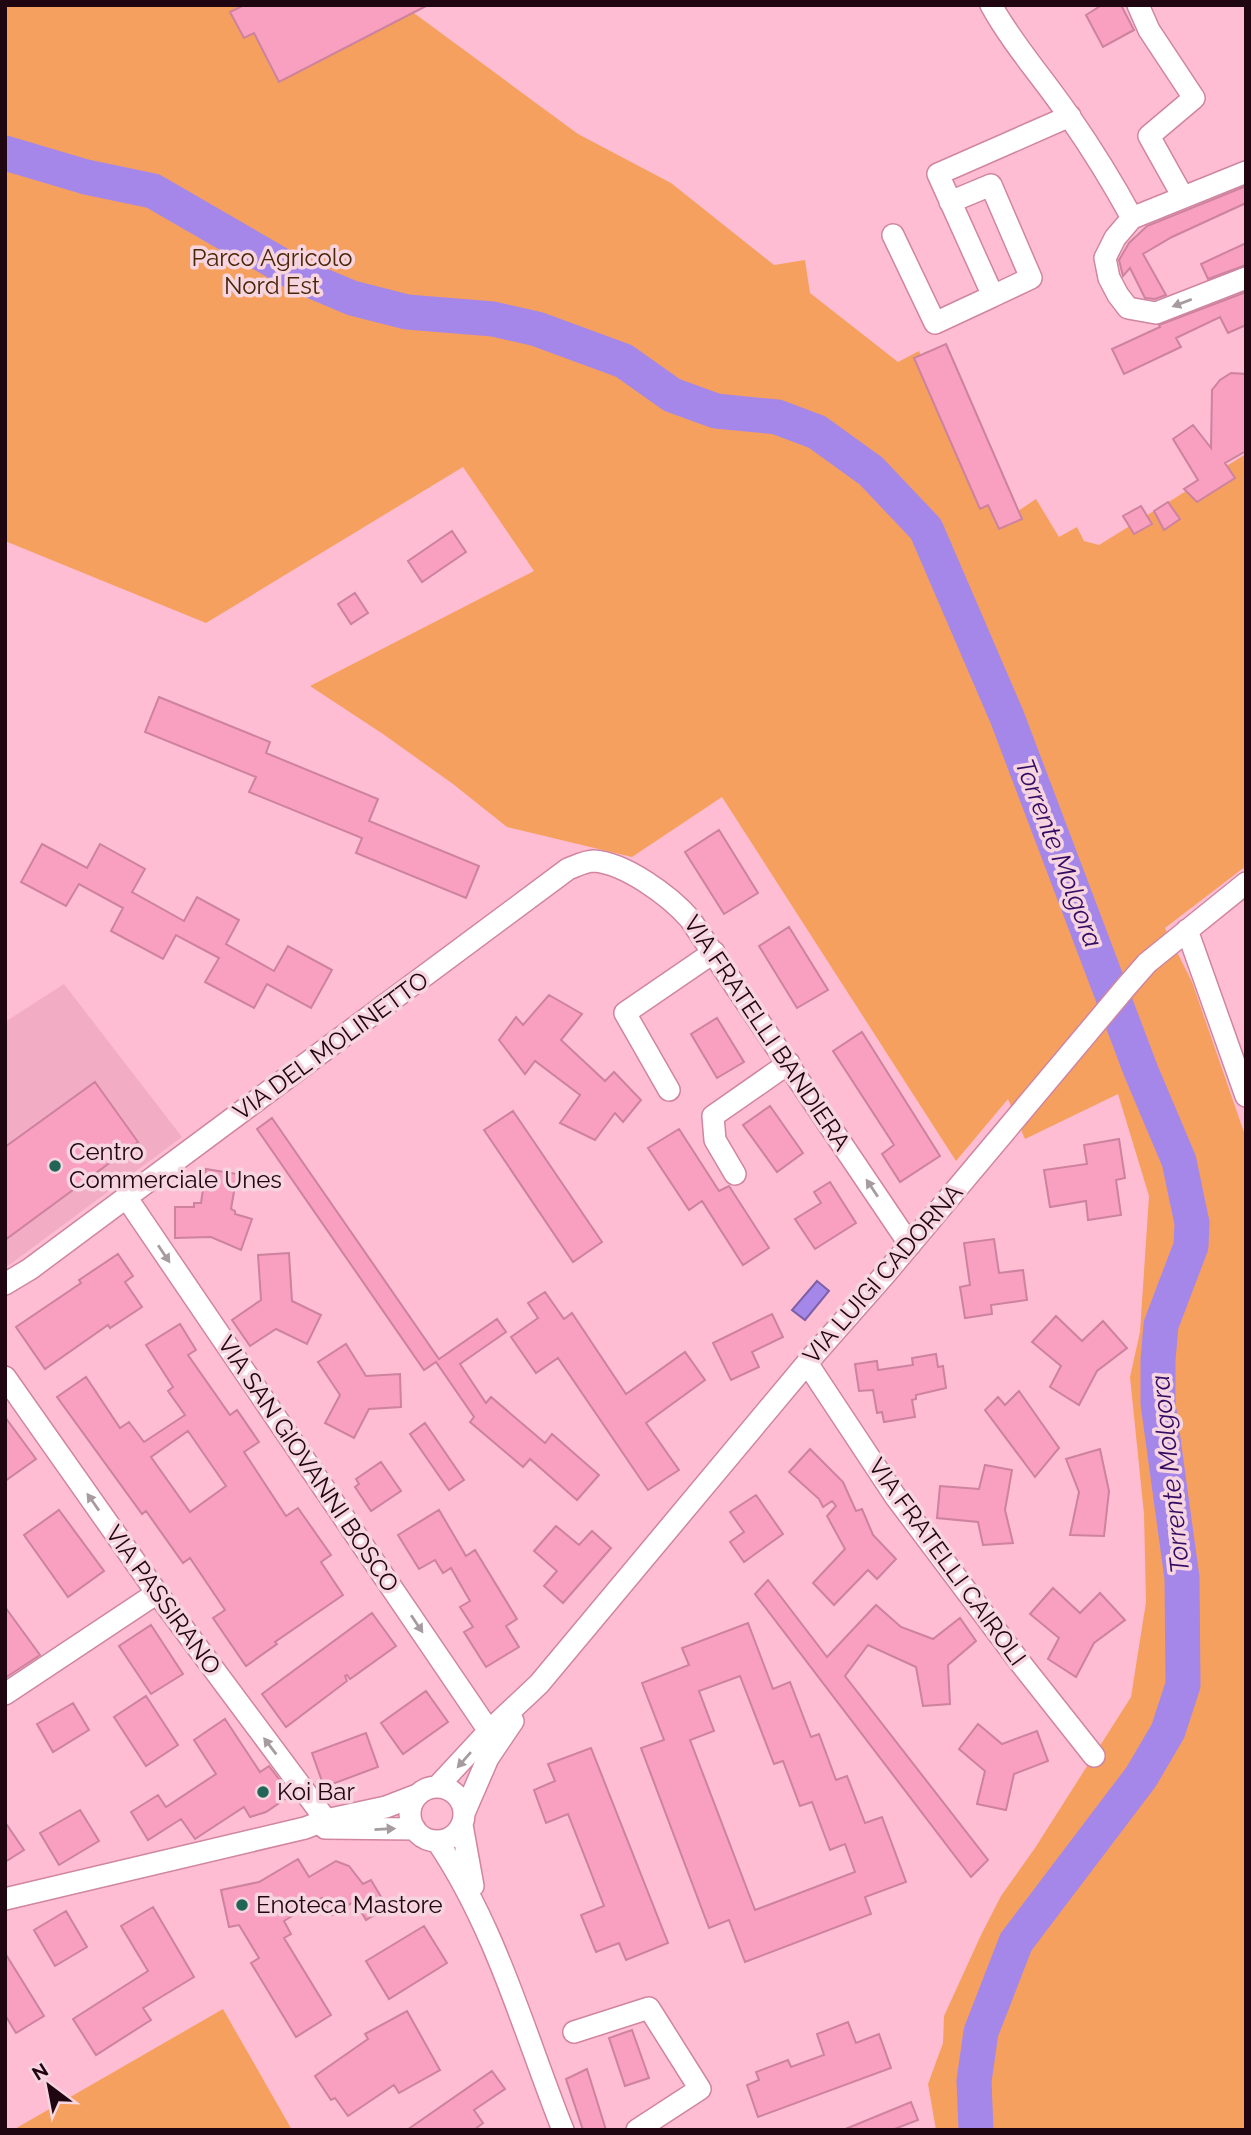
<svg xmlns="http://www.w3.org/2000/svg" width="1251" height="2135" viewBox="0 0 1251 2135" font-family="Raleway,sans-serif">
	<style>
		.built { fill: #f2adc5 }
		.green { fill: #f6a05f }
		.water { fill: #a587e9; stroke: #7d60a8; stroke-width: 2 }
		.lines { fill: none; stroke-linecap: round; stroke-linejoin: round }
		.river { stroke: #a587e9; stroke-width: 35 }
		.building { fill: #f99fbf; stroke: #cd829e; stroke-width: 2; fill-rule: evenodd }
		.minor-casing { stroke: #d085a0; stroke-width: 24 }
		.minor { stroke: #fff; stroke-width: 21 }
		.oneway { fill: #a69ba0 }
		.poi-dot { fill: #216557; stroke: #f6d5e0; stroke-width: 2.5 }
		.labels { text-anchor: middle; stroke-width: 7; stroke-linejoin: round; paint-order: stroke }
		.park-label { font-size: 24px; fill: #4a2606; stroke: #f6d5e0 }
		.street-label { font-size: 24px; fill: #200611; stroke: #f6d5e0 }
		.poi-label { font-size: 24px; fill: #200611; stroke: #f6d5e0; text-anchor: start }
		.water-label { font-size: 26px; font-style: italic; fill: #330b63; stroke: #f6d5e0 }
	</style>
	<rect width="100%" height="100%" fill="#febdd3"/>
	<path class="built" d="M64 984 182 1137 5 1268V1022Z"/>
	<path class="green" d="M5 5H403L578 134 671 183 774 265 805 260 810 293 898 362 919 351 981 498 1018 511 1036 499 1059 537 1077 527 1084 541 1099 545 1246 454V866L1165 928 1192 982 1246 1138V2130H936L928 2084 943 2043 944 2016 981 1935 1001 1896 1035 1848 1131 1697 1146 1602 1144 1514 1130 1377 1140 1332 1149 1196 1118 1094 1025 1139 1008 1099 956 1161 722 797 632 857 507 827 453 784 383 734 310 686 534 571 463 467 206 623 5 541Z
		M223 2009 292 2130H13Z"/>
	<path class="water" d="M817 1281 829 1291 805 1320 792 1310Z"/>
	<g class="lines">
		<path class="river" d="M5 153 86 177 153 191 300 276 352 298 407 312 493 319 537 329 624 361 672 395 716 411 777 417 817 432 871 471 926 529 1007 717 1141 1071 1179 1161 1192 1223 1191 1246 1161 1325 1158 1360V1403L1182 1578 1183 1685 1168 1731 1141 1777 1016 1942 981 2032 974 2081 976 2130"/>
	</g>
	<path class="building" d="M244 5H428L279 82 254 33 244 38 230 12Z
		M1102 5H1121L1134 30 1103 47 1086 15Z
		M1246 186V203L1172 237 1143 254 1166 295 1155 299 1145 298 1130 268 1123 276 1119 260 1129 243 1147 226Z
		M1246 243V265L1208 279 1201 264Z
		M1246 292V325L1228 333 1220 317 1176 338 1181 347 1124 374 1112 349 1160 327 1159 325Z
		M946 344 1022 519 999 529 988 505 980 509 914 358Z
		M1231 373 1246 374V451L1225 463 1235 478 1197 502 1184 489 1198 480 1173 439 1193 425 1211 448 1212 390 1220 380Z
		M1168 502 1180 519 1164 530 1154 511Z
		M1141 506 1152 524 1134 534 1123 516Z
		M452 531 466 552 422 582 408 561Z
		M355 593 368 613 351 624 338 604Z
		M159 697 270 742 266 753 378 799 369 821 479 866 466 898 356 853 362 838 249 792 256 777 145 732Z
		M719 830 758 893 724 914 685 852Z
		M42 844 87 868 100 844 145 869 132 892 184 921 197 897 239 920 226 944 274 971 288 946 332 970 311 1008 267 984 254 1008 205 982 219 958 176 935 163 959 111 931 123 908 79 884 66 906 21 882Z
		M789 927 828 990 797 1008 759 946Z
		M549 995 582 1014 561 1040 605 1081 614 1072 641 1100 623 1122 615 1113 595 1140 560 1123 580 1095 535 1061 525 1074 499 1040 516 1017 523 1025Z
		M717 1018 744 1062 717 1078 691 1034Z
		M862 1032 940 1156 900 1182 882 1154 894 1145 833 1051Z
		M95 1082 138 1142 5 1240V1147Z
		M770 1106 803 1153 777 1172 743 1125Z
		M513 1111 602 1242 573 1262 484 1130Z
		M272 1118 439 1359 497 1319 506 1332 460 1364 486 1403 491 1397 545 1443 552 1434 599 1475 577 1500 530 1459 523 1467 470 1422 474 1417 436 1362 424 1370 257 1129Z
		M679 1129 719 1191 729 1186 769 1248 743 1265 702 1201 689 1210 648 1148Z
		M1119 1139 1125 1178 1116 1180 1121 1215 1088 1220 1086 1201 1050 1207 1044 1170 1087 1164 1084 1145Z
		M206 1169 237 1174 231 1209 235 1211V1214L252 1219 241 1250 211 1237 175 1238V1207H194V1203H201Z
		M830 1182 856 1223 815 1249 795 1219 821 1203 814 1192Z
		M994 1239 999 1273 1023 1270 1027 1300 991 1305 992 1314 965 1318 960 1287 970 1285 964 1243Z
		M289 1253 292 1301 321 1315 307 1344 276 1329 250 1346 232 1320 261 1300 258 1255Z
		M118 1254 133 1276 125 1282 142 1307 110 1328 108 1325 45 1369 16 1327 81 1283 79 1280Z
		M545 1292 564 1319 572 1313 626 1394 685 1352 705 1380 646 1423 679 1470 648 1490 558 1358 536 1373 511 1337 538 1318 528 1303Z
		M772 1314 783 1337 752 1352 759 1367 731 1380 713 1343Z
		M1056 1316 1082 1341 1103 1321 1127 1348 1097 1371 1079 1405 1050 1387 1061 1366 1032 1342Z
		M180 1324 196 1350 188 1355 230 1415 237 1410 259 1442 244 1452 286 1516 298 1508 331 1555 321 1562 343 1595 275 1642 277 1644 246 1666 213 1618 225 1610 190 1558 183 1563 146 1511 142 1514 57 1397 86 1377 120 1428 129 1422 144 1442 185 1415 168 1391 173 1387 146 1345ZM188 1431 226 1486 190 1512 151 1457Z
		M346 1344 366 1376 400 1374 401 1407 369 1409 354 1438 325 1423 340 1395 318 1362Z
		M936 1354 938 1367 943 1366 946 1388 916 1395V1399L912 1400 915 1417 884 1422 882 1412 877 1413 873 1390 859 1391 855 1364 877 1361 878 1370 913 1365 912 1358Z
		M1019 1391 1059 1448 1035 1477 985 1410 998 1397 1005 1405Z
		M5 1417 36 1459 5 1481Z
		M425 1423 464 1480 449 1490 410 1434Z
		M810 1449 843 1482 856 1511 862 1509 873 1535 896 1559 877 1579 868 1570 834 1605 813 1583 845 1549 827 1516 836 1506 832 1501 823 1507 819 1499 789 1472Z
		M1100 1449 1109 1491 1104 1536 1070 1535 1079 1492 1066 1459Z
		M381 1462 401 1491 371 1511 355 1487 359 1484 356 1479Z
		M985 1465 1012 1470 1005 1510 1013 1543 983 1545 978 1522 937 1518 940 1486 979 1489Z
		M756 1495 783 1534 744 1562 730 1542 744 1532 730 1512Z
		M59 1510 104 1571 68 1597 24 1535Z
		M439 1510 466 1556 475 1550 517 1619 506 1626 519 1647 486 1667 464 1632 473 1627 460 1607 470 1601 451 1568 443 1573 435 1560 419 1569 398 1535Z
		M556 1526 579 1545 592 1531 611 1548 563 1603 544 1586 557 1571 534 1551Z
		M768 1580 827 1657 876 1605 901 1627 933 1639 960 1618 976 1641 948 1665 950 1704 923 1706 916 1667 868 1645 845 1676 988 1860 971 1877 755 1594Z
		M1053 1588 1080 1613 1100 1593 1125 1620 1094 1643 1076 1677 1048 1659 1059 1638 1030 1614Z
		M5 1607 40 1655 5 1678Z
		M372 1613 396 1646 350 1679 347 1675 345 1676 347 1681 286 1727 262 1694Z
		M748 1623 773 1689 790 1682 811 1737 819 1734 836 1780 847 1776 865 1823 882 1817 906 1882 865 1897 871 1914 745 1962 729 1920 709 1928 641 1748 664 1740 642 1683 689 1665 682 1648ZM740 1676 774 1764 783 1761 800 1806 812 1802 830 1850 845 1844 855 1872 755 1910 690 1740 714 1731 699 1691Z
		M151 1625 183 1674 151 1694 119 1646Z
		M426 1691 448 1722 403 1754 381 1723Z
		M146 1696 178 1745 146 1766 114 1717Z
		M73 1703 89 1730 53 1752 37 1724Z
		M225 1719 260 1772 269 1766 291 1795 266 1812 250 1817 244 1807 195 1839 181 1819 148 1840 131 1812 158 1795 166 1807 216 1774 194 1740Z
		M978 1724 1002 1744 1037 1731 1048 1761 1014 1774 1006 1810 977 1804 985 1771 959 1749Z
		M366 1733 378 1767 324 1787 312 1753Z
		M591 1748 668 1943 626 1960 619 1943 596 1952 581 1915 604 1906 568 1814 546 1823 534 1790 555 1781 548 1764Z
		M80 1810 99 1841 59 1865 40 1833Z
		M5 1822 24 1850 5 1862Z
		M298 1859 309 1877 336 1861 349 1866 363 1884 371 1880 387 1907 366 1920 355 1901 332 1915 322 1898 284 1921 291 1934 284 1938 331 2015 296 2037 251 1963 259 1958 239 1925 229 1927 221 1890 259 1882Z
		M153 1907 194 1977 143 2008 151 2020 96 2055 73 2019 148 1971 121 1926Z
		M66 1911 87 1947 55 1966 34 1930Z
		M424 1926 447 1963 389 1999 366 1961Z
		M5 1953 44 2016 16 2033 5 2015Z
		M407 2011 440 2070 399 2093 394 2085 348 2116 335 2098 331 2100 315 2076 368 2039 365 2034Z
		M848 2022 856 2043 879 2034 891 2068 758 2117 747 2085 759 2080 756 2072 788 2060 791 2067 824 2055 817 2034Z
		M632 2030 649 2078 625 2086 609 2038Z
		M587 2069 606 2130H583L566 2079Z
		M492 2071 505 2089 474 2110 483 2123 474 2130H407Z
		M911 2102 918 2120 892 2130H843Z"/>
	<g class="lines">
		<g class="minor-casing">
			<path id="minor" d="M991 5C1013 45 1044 79 1069 116 1092 149 1113 183 1132 218
				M1138 5 1149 30 1194 98 1149 136 1183 197
				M1246 172 1132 218 1115 238 1105 258 1109 278 1118 295 1128 308 1156 313 1246 278
				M950 202 991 185 1031 278 993 296 938 174 1070 116
				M893 235 935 323 993 296
				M1187 930 1246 1096
				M669 1090 625 1013 714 952
				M735 1174 715 1140 713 1116 789 1063
				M126 1197 489 1731
				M5 1284 30 1269 568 869C576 866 585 861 594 861 625 863 670 896 690 919L910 1245
				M807 1363 895 1496 1022 1665 1094 1756
				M5 1377 157 1593 326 1820
				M5 1694 157 1593
				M438 1786 489 1731 539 1684 807 1363 887 1272 1126 987 1147 963 1246 883
				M410 1814a27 27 0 1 1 54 0a27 27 0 1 1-54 0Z
				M465 1811 488 1758 513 1721
				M462 1825 473 1886
				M325 1828 415 1829
				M437 1841C496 1928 524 2032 563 2130
				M5 1899 305 1828 326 1820 386 1807 417 1795
				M574 2032 649 2008 700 2089 637 2130"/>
		</g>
		<use href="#minor" class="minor"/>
	</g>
	<defs><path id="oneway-solid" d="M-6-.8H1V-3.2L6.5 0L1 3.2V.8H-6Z" transform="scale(1.75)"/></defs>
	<g class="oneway">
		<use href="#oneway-solid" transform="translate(1182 303) rotate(159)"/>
		<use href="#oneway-solid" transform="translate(872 1188) rotate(-124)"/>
		<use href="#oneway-solid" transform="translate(164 1254) rotate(56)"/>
		<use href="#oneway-solid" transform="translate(93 1502) rotate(-125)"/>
		<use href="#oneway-solid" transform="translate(417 1624) rotate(56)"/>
		<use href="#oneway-solid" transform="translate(270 1746) rotate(-127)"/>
		<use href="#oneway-solid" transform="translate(464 1760) rotate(131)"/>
		<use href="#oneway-solid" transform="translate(385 1829) rotate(-3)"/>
	</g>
	<g class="poi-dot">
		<circle cx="55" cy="1166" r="7"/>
		<circle cx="263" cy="1792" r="7"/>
		<circle cx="242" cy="1905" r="7"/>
	</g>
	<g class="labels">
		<g class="park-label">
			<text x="272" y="266">Parco Agricolo<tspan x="272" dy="28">Nord Est</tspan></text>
		</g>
		<g class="street-label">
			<text transform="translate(767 1033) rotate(56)" y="8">VIA FRATELLI BANDIERA</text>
			<text transform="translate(331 1046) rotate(-36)" y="8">VIA DEL MOLINETTO</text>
			<text transform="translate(883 1274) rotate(-49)" y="8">VIA LUIGI CADORNA</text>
			<text transform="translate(308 1464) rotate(56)" y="8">VIA SAN GIOVANNI BOSCO</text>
			<text transform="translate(947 1562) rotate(54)" y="8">VIA FRATELLI CAIROLI</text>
			<text transform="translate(163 1600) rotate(54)" y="8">VIA PASSIRANO</text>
		</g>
		<g class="poi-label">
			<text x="69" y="1160">Centro<tspan x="69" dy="28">Commerciale Unes</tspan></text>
			<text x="277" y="1800">Koi Bar</text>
			<text x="256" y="1913">Enoteca Mastore</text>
		</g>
		<g class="water-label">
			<text transform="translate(1059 853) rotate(69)" y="9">Torrente Molgora</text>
			<text transform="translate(1170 1474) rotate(-96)" y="9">Torrente Molgora</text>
		</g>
	</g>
	<rect width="1251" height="2135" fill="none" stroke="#200611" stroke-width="14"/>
	<g transform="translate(49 2086) rotate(328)" stroke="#f6d5e0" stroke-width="5" paint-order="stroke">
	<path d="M0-5L12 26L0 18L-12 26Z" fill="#200611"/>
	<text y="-10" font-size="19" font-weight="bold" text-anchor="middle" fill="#200611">N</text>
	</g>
</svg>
